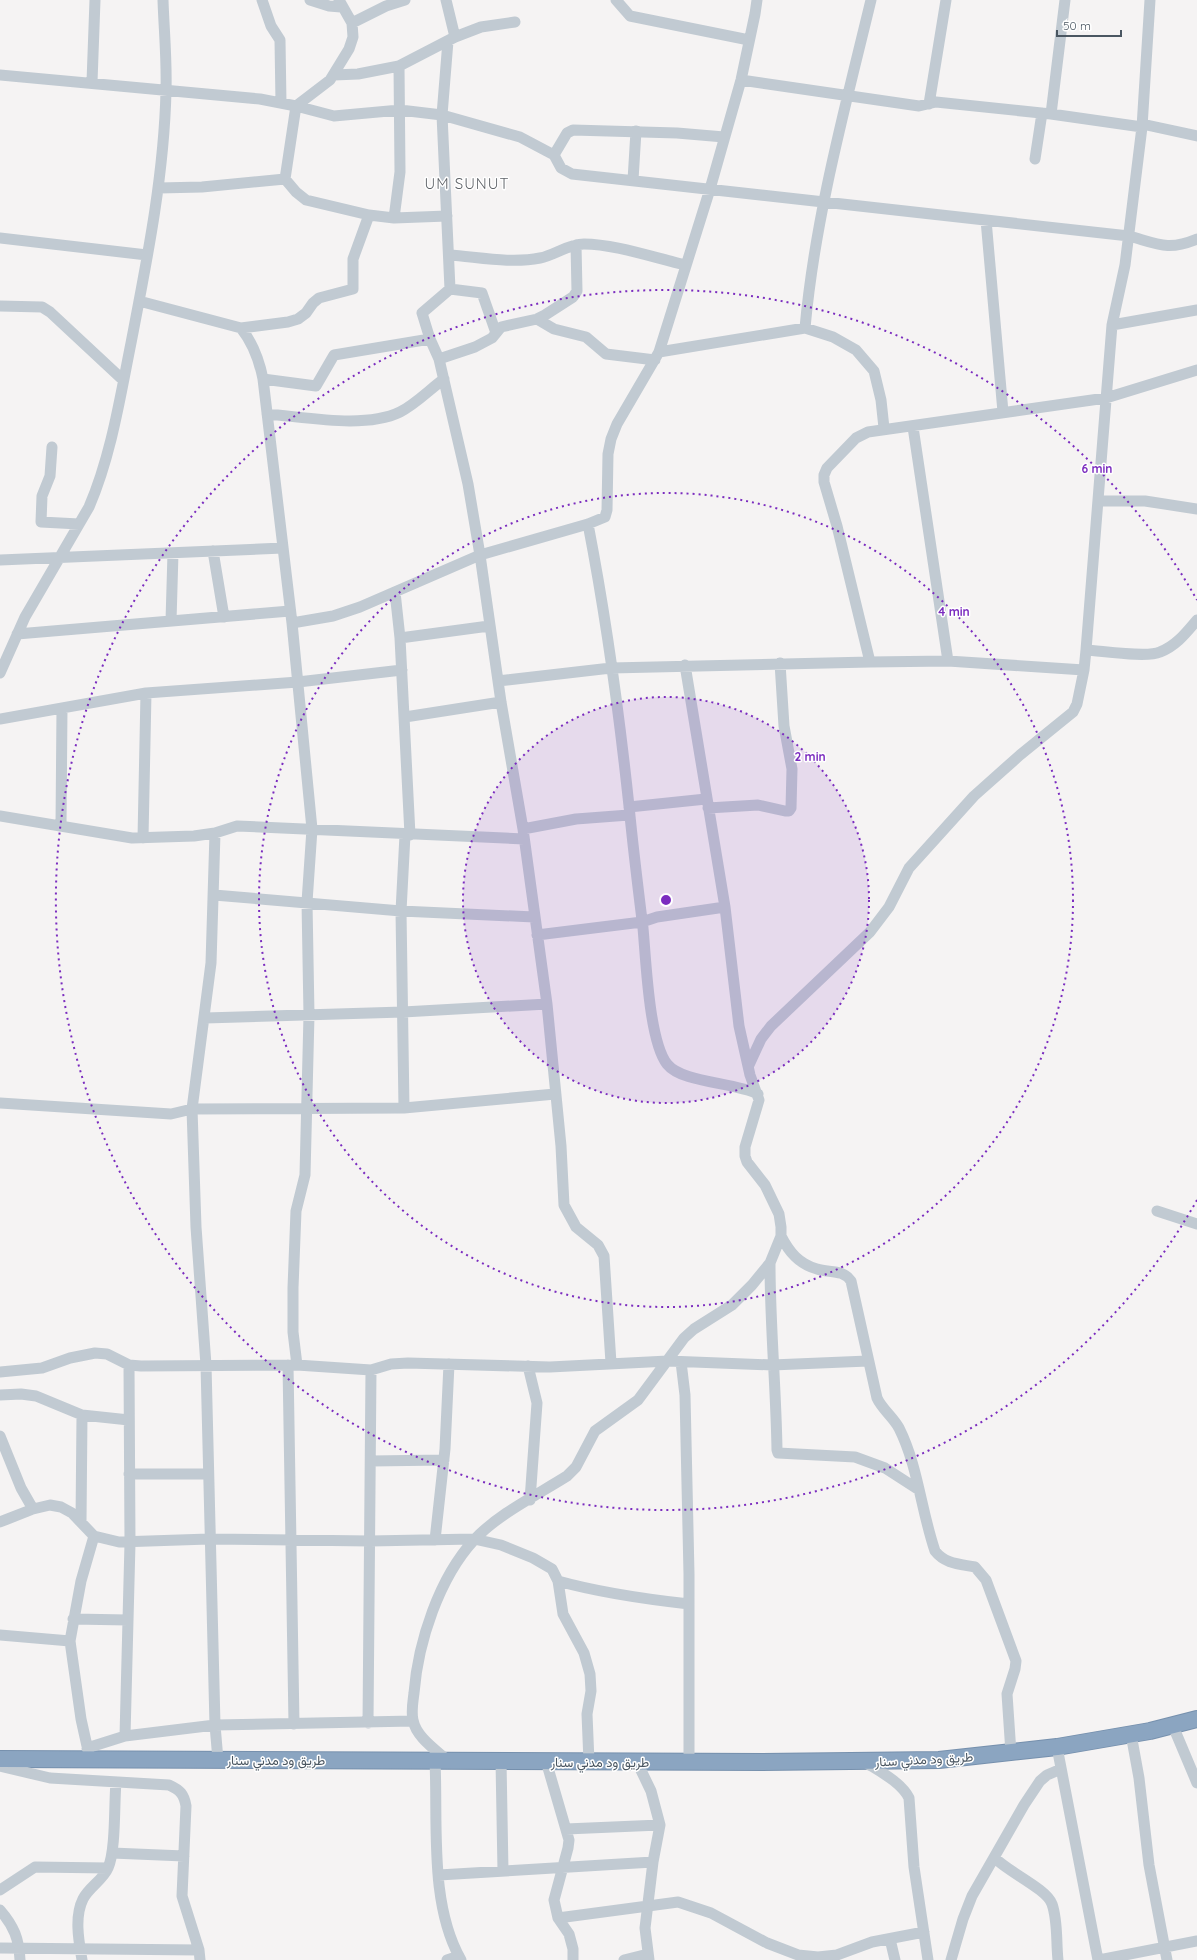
<svg xmlns="http://www.w3.org/2000/svg" width="1197" height="1960" viewBox="0 0 1197 1960" font-family="Quicksand,Vazirmatn,sans-serif">
	<style>
		.lines { fill: none; stroke-linecap: round; stroke-linejoin: round }
		.highway-casing { stroke: #7690ad; stroke-width: 18 }
		.minor { stroke: #c1cad2; stroke-width: 11 }
		.highway { stroke: #8ba5c1; stroke-width: 16 }
		.ring { fill: none; stroke: #7b2cbf; stroke-width: 2; stroke-dasharray: 2 4 }
		.labels { text-anchor: middle; stroke-width: 3; stroke-linejoin: round; paint-order: stroke }
		.street-label { font-size: 13px; fill: #4a5661; stroke: #fff }
		.quarter-label { font-size: 15px; letter-spacing: 1px; fill: #5f6368; stroke: #fff }
		.centre { fill: #7b2cbf; stroke: #fff; stroke-width: 2 }
		.ring-label { font-size: 12px; text-anchor: middle; font-weight: bold; fill: #7b2cbf; stroke: #fff; stroke-width: 3; stroke-linejoin: round; paint-order: stroke }
	</style>
	<rect width="100%" height="100%" fill="#f5f3f3"/>
	<g class="lines">
		<g class="highway-casing">
			<path id="highway" d="M0 1759 762 1762 939 1760 1057 1747 1150 1731 1197 1719"/>
		</g>
		<path class="minor" d="M262 0 271 26 280 40 281 103
			M310 0 329 6 341 7
			M446 0 455 37
			M616 0 630 16 749 40
			M352 23 386 6 405 0
			M448 41 442 115 450 289
			M0 75 260 99 296 106 334 116 400 110 442 115 520 137 554 155 561 168 572 174 1129 236C1158 244 1168 251 1197 239
			M334 75 358 74 399 66 455 37 481 27 515 22
			M741 80 919 106 936 102 1051 114 1142 127
			M92 82 95 0
			M929 104 946 0
			M1051 114 1065 0
			M1142 124 1197 136
			M554 155 567 133 573 130 677 133 724 137
			M1035 159 1042 113
			M633 180 636 131
			M159 188 202 187 285 179
			M369 215 394 218 447 216
			M394 218 400 172 399 66
			M986 220 1003 412
			M0 238 147 255
			M449 255C478 257 511 264 540 258 555 255 568 244 584 244 614 244 655 258 686 265
			M139 301 241 328 288 322 298 319 306 313 313 303 319 298 353 289V259L369 215 306 200 296 192 285 179 296 106 330 80 349 49 353 37 352 23 339 0
			M0 306 42 307 50 312 123 380
			M537 319 554 329 586 337 606 354 655 360
			M1112 325 1197 310
			M241 328C253 343 259 359 263 379L292 623 312 829 307 902 309 1015 305 1175 296 1211 293 1288V1332L297 1365
			M805 328C815 217 845 108 871 0
			M496 333 482 293 450 289 422 313 430 339 439 359 468 484 480 555 501 702 523 829 547 1004 561 1146 564 1205 576 1227 598 1245 604 1256 611 1363
			M659 352 805 328 833 337 856 350 874 371 881 400 884 428
			M439 359 475 347 492 338 501 327 537 319 545 315 573 297 577 291 576 245
			M263 379 316 386 334 355 430 339
			M267 414C306 417 365 429 400 412 416 404 430 389 444 379
			M913 427 948 661
			M52 447 50 476 42 496 41 522 79 524
			M1098 501H1145L1197 509
			M588 524C606 617 619 712 629 806 633 847 638 888 643 928 646 960 649 1041 667 1064 682 1083 733 1082 758 1094
			M213 551 224 617
			M0 560 283 548
			M395 592 400 638 410 835
			M171 621 173 553
			M292 623 333 616 360 607 480 555 588 524 605 517 607 510 608 454 611 439 617 424 659 352 710 189 741 80 755 14 757 0
			M17 634 290 611
			M400 638 489 626
			M1086 650C1103 651 1147 658 1160 652 1176 646 1186 633 1197 620
			M870 662 837 526 824 482V475L827 468 856 438 868 432 1106 398 1197 370
			M0 673 25 617 89 507C111 456 120 398 131 343 147 260 164 176 166 91 167 61 164 30 163 0
			M498 681 611 668 870 662 948 661 1084 670
			M405 717 501 702
			M0 719 146 693 298 682 402 670
			M629 807 706 799
			M708 808 758 805 785 811H789L791 808 792 769 784 726 780 663
			M0 816 132 838 194 836 215 833 237 826 524 839
			M61 826 62 708
			M523 829 576 819 629 815
			M215 833 211 963 192 1109 196 1227 206 1365 215 1725 218 1760
			M143 838 146 693
			M214 895 401 911 534 917
			M537 935 642 922 657 917 725 907
			M205 1018 403 1012 547 1004
			M749 1065 761 1039 771 1026 870 932 889 907 909 868 974 796 1020 755 1073 712 1077 704 1084 670 1086 650 1112 325 1125 265 1142 127 1150 0
			M0 1103 171 1114 192 1109 404 1108 555 1094
			M404 1108 401 911 405 835
			M1157 1211 1197 1224
			M781 1236C789 1252 799 1264 817 1269 829 1273 843 1269 851 1281L877 1398C882 1409 893 1417 899 1428 918 1466 921 1510 935 1551 945 1564 960 1564 975 1567L986 1580 1016 1661 1015 1669 1007 1694 1011 1753
			M770 1263C770 1325 776 1387 777 1450L778 1453 855 1457 885 1468 919 1490
			M681 1362 685 1395 689 1574V1762
			M288 1365 294 1724
			M528 1366 537 1403 530 1500
			M0 1372 42 1368 70 1358 95 1353 107 1354 129 1365 141 1366 297 1365 371 1370 391 1364 408 1363 550 1367 668 1361 772 1365 868 1361
			M0 1395 21 1394 36 1396 82 1415 129 1420
			M0 1436 21 1488 33 1509
			M371 1461 444 1460
			M129 1474H208
			M0 1522 33 1509 50 1505 61 1507 72 1513 94 1536 119 1542 209 1539 370 1541 474 1539 501 1545 533 1558 552 1569 558 1581 563 1614 584 1653 590 1674 591 1691 587 1714 589 1762
			M81 1522 82 1415
			M435 1540 445 1449 449 1364
			M558 1581C601 1593 644 1599 689 1604
			M73 1619 128 1620
			M0 1635 70 1641
			M368 1723 371 1370
			M1173 1726 1197 1783
			M1131 1734 1139 1778 1149 1865 1167 1960
			M125 1736 130 1543 129 1365
			M1057 1747 1098 1960
			M87 1748 125 1736 215 1725 413 1721
			M89 1755 81 1719 70 1641 81 1581 94 1536
			M435 1761C438 1824 429 1904 461 1960
			M448 1761C436 1750 416 1737 413 1720 411 1712 413 1701 414 1693 418 1642 439 1578 474 1540 498 1514 537 1495 567 1476L576 1467 595 1431 638 1400 684 1338 694 1329 732 1305 752 1285 770 1263 781 1236V1227L779 1214 765 1185 747 1162 745 1156V1147L759 1100 750 1075 739 1026 725 907 685 665
			M501 1761 503 1871
			M546 1761 569 1840 568 1848 554 1900 558 1918 569 1934 573 1949V1960
			M637 1762 651 1791 660 1825 653 1862 645 1928 649 1960
			M865 1762C879 1771 901 1782 909 1798L914 1867 928 1960
			M0 1766 50 1778 169 1785C180 1790 184 1794 186 1806L182 1896 199 1950 200 1960
			M566 1829 660 1825
			M112 1853 184 1856
			M995 1858C1008 1872 1047 1889 1052 1904 1058 1921 1056 1942 1058 1960
			M439 1875 653 1862
			M0 1890 35 1867 108 1868
			M0 1910C14 1926 19 1939 20 1960
			M558 1918 678 1902 711 1913 767 1943 798 1955 818 1957 837 1955 872 1942 924 1932
			M890 1939 895 1960
			M0 1948 199 1950
			M82 1960C79 1942 74 1917 83 1899 89 1887 103 1880 108 1868 116 1850 114 1803 116 1782
			M447 1960 459 1956
			M624 1960 648 1954
			M951 1960 963 1919 972 1896 1024 1805 1040 1781 1047 1775 1061 1769
			M1099 1960 1197 1941"/>
		<use href="#highway" class="highway"/>
	</g>
	<circle cx="666" cy="900" r="203" fill="#7b2cbf" fill-opacity=".12"/>
	<g class="ring">
		<circle cx="666" cy="900" r="203"/>
		<circle cx="666" cy="900" r="407"/>
		<path d="M1197 1200A610 610 0 1 1 1197 600"/>
	</g>
	<g class="labels">
		<g class="street-label">
			<text transform="translate(924 1759) rotate(-3)" y="5">طريق ود مدني سنار</text>
			<text x="276" y="1765">طريق ود مدني سنار</text>
			<text x="600" y="1767">طريق ود مدني سنار</text>
		</g>
		<g class="quarter-label">
			<text x="467" y="189">UM SUNUT</text>
		</g>
	</g>
	<circle cx="666" cy="900" r="6" class="centre"/>
	<g class="ring-label">
		<text x="1097" y="473">6 min</text>
		<text x="954" y="616">4 min</text>
		<text x="810" y="761">2 min</text>
	</g>
	<path d="M1057 30v6h64v-6" fill="none" stroke="#4a5661" stroke-width="2"/>
	<text x="1063" y="30" font-size="12" fill="#4a5661" stroke="#ffffff" stroke-width="3" paint-order="stroke">50 m</text>
</svg>
